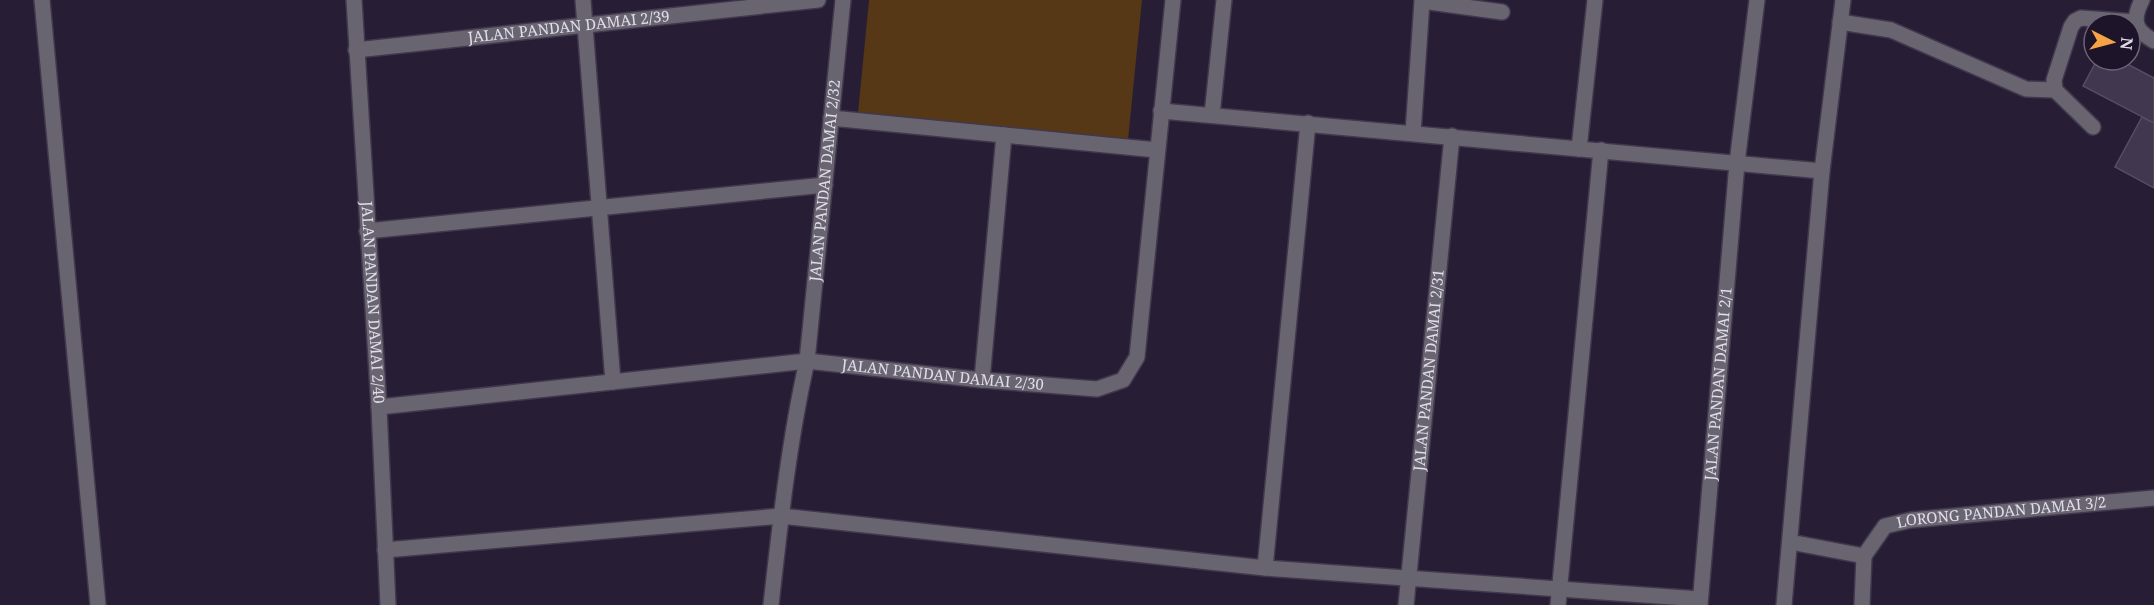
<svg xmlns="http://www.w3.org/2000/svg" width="2154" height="605" viewBox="0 0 2154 605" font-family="'Noto Serif',serif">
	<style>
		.green { fill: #563817 }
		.building { fill: #41374f; stroke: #574d66; stroke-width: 1.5 }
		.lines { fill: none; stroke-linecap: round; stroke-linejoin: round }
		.minor-casing { stroke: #41384e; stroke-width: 18 }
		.minor { stroke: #696570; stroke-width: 15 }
		.labels { text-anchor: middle; stroke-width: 6; stroke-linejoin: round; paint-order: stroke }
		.street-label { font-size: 15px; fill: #e1dbeb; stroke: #1e142a }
	</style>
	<rect width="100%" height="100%" fill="#271d34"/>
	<path class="green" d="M869 0H1142L1128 140 858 113Z"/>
	<path class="building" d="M2097 60H2120L2154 78V123L2083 86Z
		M2142 117 2154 123V188L2115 167Z"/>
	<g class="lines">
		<g class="minor-casing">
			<g id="minor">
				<path d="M42 0 98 605"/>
				<path id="s1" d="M354 0 379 407 388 605"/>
				<path d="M583 0 613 382"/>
				<path d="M2142 0C2132 20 2134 30 2154 41"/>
				<path d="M1840 22 1891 30 2026 89 2055 90"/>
				<path id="s2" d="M356 50 818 0"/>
				<path d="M1161 111 1822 171"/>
				<path d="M1212 115 1224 0"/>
				<path d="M831 118 1157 150"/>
				<path d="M2093 127 2055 90 2054 80 2071 27 2075 21 2081 18 2136 22"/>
				<path d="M1413 133 1422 1 1502 12"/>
				<path d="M1579 149 1595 0"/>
				<path d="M367 231 825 185"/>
				<path d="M982 380 1004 135"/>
				<path id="s3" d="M379 407 807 361 982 380 1097 389 1123 380 1137 357 1173 0"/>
				<path d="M1790 542 1864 556"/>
				<path d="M385 550 781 516 1265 568 1700 599"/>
				<path id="s4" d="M1864 556 1885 526 1911 520 2154 498"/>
				<path d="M1265 568 1308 123"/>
				<path id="s5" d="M771 605C780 524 789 441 807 361L843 0"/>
				<path id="s6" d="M1406 605 1452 136"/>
				<path d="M1558 605 1601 150"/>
				<path id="s7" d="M1700 605 1737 163 1757 0"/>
				<path d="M1784 605 1822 171 1843 0"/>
				<path d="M1862 605 1864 556"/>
			</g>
		</g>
		<use href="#minor" class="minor"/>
	</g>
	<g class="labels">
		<g class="street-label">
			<text dy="5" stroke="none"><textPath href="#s2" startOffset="214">JALAN PANDAN DAMAI 2/39</textPath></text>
			<text dy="5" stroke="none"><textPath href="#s5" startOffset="428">JALAN PANDAN DAMAI 2/32</textPath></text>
			<text dy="5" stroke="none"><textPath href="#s1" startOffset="303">JALAN PANDAN DAMAI 2/40</textPath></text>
			<text dy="5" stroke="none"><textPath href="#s6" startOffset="236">JALAN PANDAN DAMAI 2/31</textPath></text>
			<text dy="5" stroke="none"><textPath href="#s3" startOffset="567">JALAN PANDAN DAMAI 2/30</textPath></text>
			<text dy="5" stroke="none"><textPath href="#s7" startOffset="222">JALAN PANDAN DAMAI 2/1</textPath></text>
			<text dy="5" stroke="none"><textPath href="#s4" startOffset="154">LORONG PANDAN DAMAI 3/2</textPath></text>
		</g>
	</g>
	<g transform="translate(2112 42) rotate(96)"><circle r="28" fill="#1e142a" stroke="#6c6477" stroke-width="1.5"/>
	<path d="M0-4.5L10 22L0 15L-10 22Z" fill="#f5a346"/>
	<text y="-9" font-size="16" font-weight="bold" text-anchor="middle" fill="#e1dbeb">N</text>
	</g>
</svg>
